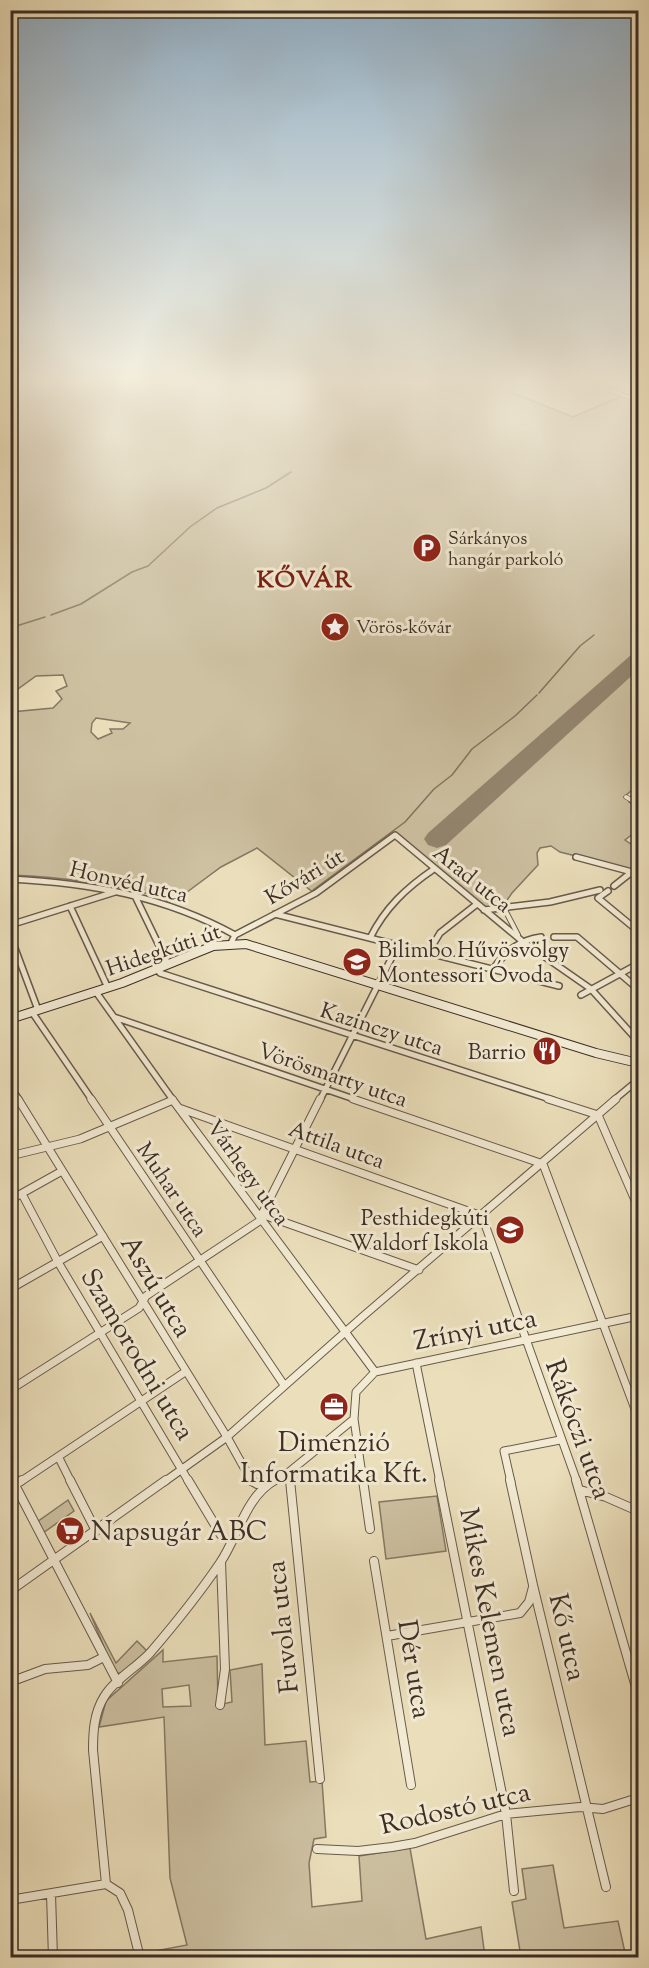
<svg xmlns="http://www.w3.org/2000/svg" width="649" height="1968" viewBox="0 0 649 1968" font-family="'Sorts Mill Goudy',serif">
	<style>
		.green { fill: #cdc1a2; stroke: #857864; stroke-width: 1.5; fill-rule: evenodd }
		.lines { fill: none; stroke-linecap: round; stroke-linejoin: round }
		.stream { stroke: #827460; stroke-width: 1.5 }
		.runway { fill: #948670; fill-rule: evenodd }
		.pedestrian-casing { stroke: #685a4a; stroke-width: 6 }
		.minor-far4-casing { stroke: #685a4a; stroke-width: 4.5 }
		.minor-far3-casing { stroke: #685a4a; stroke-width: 5 }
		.minor-far2-casing { stroke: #685a4a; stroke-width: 8 }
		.minor-far1-casing { stroke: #685a4a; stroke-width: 9 }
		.minor-casing { stroke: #685a4a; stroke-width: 10 }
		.secondary-casing { stroke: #3d2e25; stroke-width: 10 }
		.pedestrian { stroke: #f2ead3; stroke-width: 4 }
		.minor-far4 { stroke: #f2ead3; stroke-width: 3 }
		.minor-far3 { stroke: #f2ead3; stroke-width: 4 }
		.minor-far2 { stroke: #f2ead3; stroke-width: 5 }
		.minor-far1 { stroke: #f2ead3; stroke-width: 7 }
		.minor { stroke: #f2ead3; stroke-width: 8 }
		.secondary { stroke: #f2ead3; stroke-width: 8 }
		.labels { text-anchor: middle; stroke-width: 6; stroke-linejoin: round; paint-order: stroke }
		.far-poi-label { font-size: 18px; fill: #3d2e25; stroke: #f2ead3; text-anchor: start }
		.street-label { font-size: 22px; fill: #3d2e25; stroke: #f2ead3 }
		.poi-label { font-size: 22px; fill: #3d2e25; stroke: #f2ead3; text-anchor: end }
		.far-district-label { font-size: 24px; font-weight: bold; letter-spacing: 1.5px; fill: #7a1f14; stroke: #f2ead3 }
		.near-street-label { font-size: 27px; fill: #3d2e25; stroke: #f2ead3 }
		.near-poi-label { font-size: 27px; fill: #3d2e25; stroke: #f2ead3 }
	</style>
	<rect width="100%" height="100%" fill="#ebdfbb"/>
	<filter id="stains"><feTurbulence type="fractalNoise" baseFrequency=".00333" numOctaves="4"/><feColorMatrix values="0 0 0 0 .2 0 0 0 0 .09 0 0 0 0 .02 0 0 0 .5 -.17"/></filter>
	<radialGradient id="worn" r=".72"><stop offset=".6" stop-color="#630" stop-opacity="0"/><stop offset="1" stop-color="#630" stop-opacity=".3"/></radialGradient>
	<path class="green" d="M11 384H437L444 387 442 390 459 393 461 392 448 387 449 384H512L518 388 510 392 573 417 624 395 592 384H638V785L624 797 638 805V830L625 840 638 849V865L631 870 560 852 551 846 540 848 537 853 538 865 512 893 503 906 485 909 395 834 314 893 257 848 221 867 175 901 170 899V903L161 901V897C112 884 61 877 11 875V712L53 708 62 699 56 691 67 686 63 675 36 676 11 694ZM96 718 130 723 123 729H110L112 733 98 739 91 732 92 723Z
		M437 1496 446 1551 386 1559 379 1502Z
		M68 1500 74 1511 43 1533 37 1522Z
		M90 1613 116 1663 137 1641 149 1653 123 1675 114 1671Z
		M163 1650V1662L217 1656 218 1705 232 1702 230 1670 262 1664 265 1745 306 1741 310 1782 322 1781 326 1837 314 1839 309 1863 312 1907 362 1901 359 1856 410 1848 426 1939 481 1927 485 1957H140L139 1954 187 1945 170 1878 164 1717 99 1727 106 1701ZM189 1685 191 1706 163 1707 162 1689Z
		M553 1865 564 1928 618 1921 626 1957H521L512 1902 526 1899 522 1869Z"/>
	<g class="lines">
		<path class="stream" d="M51 615 81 604 132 572 148 566 190 527 217 508 266 488 291 472
			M10 628 45 617
			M539 693 580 646 594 635
			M313 890 405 822 434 789 452 775 472 749 515 716 537 695
			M239 936 275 918"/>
		<path class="runway" d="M638 653V670L446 845 437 848 428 845 424 839 428 833 631 655Z"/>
		<g class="pedestrian-casing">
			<path id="pedestrian" d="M504 908 518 935"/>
		</g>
		<g class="minor-far4-casing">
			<path id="minor-far4" d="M590 384 638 400"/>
		</g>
		<g class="minor-far3-casing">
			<path id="minor-far3" d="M626 797 635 802"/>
		</g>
		<g class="minor-far2-casing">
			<path id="minor-far2" d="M632 800 638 803
				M576 857 632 872
				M10 879C90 883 164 896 235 935
				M614 886 638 867
				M608 891 598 898 638 931
				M135 896 168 964
				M70 906 108 988
				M484 910 550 902 600 890
				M275 914 559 986
				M10 925 115 892
				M10 935 38 1010
				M554 937H577L638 989
				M370 938C385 908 406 888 434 869
				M231 943 235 935 316 893 395 835 522 941 591 989 638 1041
				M428 953 440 933 477 904
				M157 969 160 973 553 1100
				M493 969C506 951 519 940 541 937
				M96 992 173 1100
				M581 995 638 964
				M32 1012 92 1100
				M114 1017 357 1100
				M10 1086 19 1100
				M320 1100 398 945
				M614 1100 638 1080"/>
		</g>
		<g class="minor-far1-casing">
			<path id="minor-far1" d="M18 1099 227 1437 252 1482
				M91 1099 284 1385
				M172 1099 375 1372
				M353 1099 543 1164
				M548 1099 598 1115
				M179 1108 482 1216
				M598 1115 638 1207
				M10 1156 80 1139 173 1100
				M543 1164 638 1417
				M22 1194 58 1262 189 1482
				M10 1200 62 1171
				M261 1214 419 1270
				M482 1216 577 1482
				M260 1218 320 1099
				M10 1289 103 1236
				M416 1363 440 1482
				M10 1390 139 1308 146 1296 261 1220
				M59 1458 71 1482
				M289 1472 290 1482
				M20 1482 185 1372
				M164 1482 227 1437 361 1318 616 1099
				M263 1482 273 1478
				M272 1482 289 1472 354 1419
				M363 1482 354 1419 356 1392 375 1372 638 1316
				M511 1482 504 1451 560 1440"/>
		</g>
		<g class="minor-casing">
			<path id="minor" d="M70 1480 96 1531
				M188 1480 221 1535
				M251 1480 257 1484 267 1480
				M290 1480 320 1779
				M363 1480 370 1529
				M439 1480 506 1814 514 1891
				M510 1480 533 1585 606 1887
				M576 1480 638 1694
				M15 1485 118 1683
				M10 1488 22 1480
				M580 1490 606 1497 638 1511
				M374 1561 411 1785
				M10 1591 166 1480
				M387 1636 520 1613 529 1602 533 1587
				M10 1682 45 1669 88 1665 104 1657
				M220 1705 225 1669 221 1562
				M317 1849 358 1851 392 1847 415 1843 506 1814 580 1807 603 1809 638 1798
				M106 1884 93 1750C93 1732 94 1713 104 1697 114 1680 136 1668 150 1653 174 1625 199 1594 220 1563 238 1537 245 1497 275 1480
				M106 1884 120 1893 128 1910 140 1958
				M51 1894 53 1958
				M10 1900 106 1884"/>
		</g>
		<g class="secondary-casing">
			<path id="secondary" d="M10 1019 122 983 213 946 246 944 596 1053 638 1063"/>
		</g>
		<use href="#pedestrian" class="pedestrian"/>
		<use href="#minor-far4" class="minor-far4"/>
		<use href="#minor-far3" class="minor-far3"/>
		<use href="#minor-far2" class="minor-far2"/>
		<use href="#minor-far1" class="minor-far1"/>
		<use href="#minor" class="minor"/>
		<use href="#secondary" class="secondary"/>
	</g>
	<linearGradient id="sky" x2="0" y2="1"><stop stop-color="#91adc2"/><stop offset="0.58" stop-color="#f6f1e0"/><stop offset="1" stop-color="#f6f1e0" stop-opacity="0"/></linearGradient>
	<rect width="649" height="659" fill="url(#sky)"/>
	<defs>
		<g id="parking-disc" transform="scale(1.5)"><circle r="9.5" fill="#8f2418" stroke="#f2ead3"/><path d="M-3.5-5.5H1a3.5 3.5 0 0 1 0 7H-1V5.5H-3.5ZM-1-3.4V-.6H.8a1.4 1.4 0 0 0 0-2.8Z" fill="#fff"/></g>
		<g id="sight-disc" transform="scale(1.5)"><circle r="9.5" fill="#8f2418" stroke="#f2ead3"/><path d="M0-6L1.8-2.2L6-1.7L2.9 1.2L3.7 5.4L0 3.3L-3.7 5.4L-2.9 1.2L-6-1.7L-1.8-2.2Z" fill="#fff"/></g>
		<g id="school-disc" transform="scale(1.5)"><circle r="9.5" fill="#8f2418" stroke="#f2ead3"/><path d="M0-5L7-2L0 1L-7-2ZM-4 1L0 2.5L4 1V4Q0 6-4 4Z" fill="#fff"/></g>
		<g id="restaurant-disc" transform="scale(1.5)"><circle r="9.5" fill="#8f2418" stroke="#f2ead3"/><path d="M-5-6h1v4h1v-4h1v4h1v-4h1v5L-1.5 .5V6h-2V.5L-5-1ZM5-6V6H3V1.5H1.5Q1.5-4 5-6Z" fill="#fff"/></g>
		<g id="office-disc" transform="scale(1.5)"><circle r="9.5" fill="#8f2418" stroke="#f2ead3"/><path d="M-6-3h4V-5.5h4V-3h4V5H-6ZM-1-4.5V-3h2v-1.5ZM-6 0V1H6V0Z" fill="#fff"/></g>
		<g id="supermarket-disc" transform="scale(1.5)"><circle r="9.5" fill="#8f2418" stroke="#f2ead3"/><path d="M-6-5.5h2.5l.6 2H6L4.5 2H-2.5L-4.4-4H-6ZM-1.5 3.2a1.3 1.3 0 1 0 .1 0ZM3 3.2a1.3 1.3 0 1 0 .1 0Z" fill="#fff"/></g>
	</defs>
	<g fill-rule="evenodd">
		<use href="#parking-disc" x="427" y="548"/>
		<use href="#sight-disc" x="335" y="627"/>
		<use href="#school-disc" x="357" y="962"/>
		<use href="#restaurant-disc" x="547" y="1051"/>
		<use href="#school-disc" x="510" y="1230"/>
		<use href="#office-disc" x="334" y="1407"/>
		<use href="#supermarket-disc" x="70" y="1531"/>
	</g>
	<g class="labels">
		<g class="far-poi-label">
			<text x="448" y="544">Sárkányos<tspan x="448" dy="21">hangár parkoló</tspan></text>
			<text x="356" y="633">Vörös-kővár</text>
		</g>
		<g class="street-label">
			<text transform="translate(304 876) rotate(-31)" y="8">Kővári út</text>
			<text transform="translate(473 878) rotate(39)" y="8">Arad utca</text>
			<text transform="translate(129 881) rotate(13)" y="8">Honvéd utca</text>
			<text transform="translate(163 949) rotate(-19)" y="8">Hidegkúti út</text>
			<text transform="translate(382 1028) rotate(18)" y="8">Kazinczy utca</text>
			<text transform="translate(333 1074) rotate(19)" y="8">Vörösmarty utca</text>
			<text transform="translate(337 1144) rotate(20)" y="8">Attila utca</text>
			<text transform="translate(249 1172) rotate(54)" y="8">Várhegy utca</text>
			<text transform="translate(173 1189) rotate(56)" y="8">Muhar utca</text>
		</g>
		<g class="poi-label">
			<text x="378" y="957" text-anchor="start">Bilimbo Hűvösvölgy<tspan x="378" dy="25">Montessori Óvoda</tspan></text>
			<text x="526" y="1059">Barrio</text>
			<text x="489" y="1225">Pesthidegkúti<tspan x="489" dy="25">Waldorf Iskola</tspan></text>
		</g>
		<g class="far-district-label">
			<text x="305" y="587">KŐVÁR</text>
		</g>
		<g class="near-street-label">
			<text transform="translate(157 1286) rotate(59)" y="9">Aszú utca</text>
			<text transform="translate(475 1329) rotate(-11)" y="9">Zrínyi utca</text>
			<text transform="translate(138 1354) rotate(59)" y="9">Szamorodni utca</text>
			<text transform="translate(579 1429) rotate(70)" y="9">Rákóczi utca</text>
			<text transform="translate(491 1622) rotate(79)" y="9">Mikes Kelemen utca</text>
			<text transform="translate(282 1627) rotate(-96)" y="9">Fuvola utca</text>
			<text transform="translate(568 1637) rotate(77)" y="9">Kő utca</text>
			<text transform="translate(415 1669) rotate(81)" y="9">Dér utca</text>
			<text transform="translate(455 1808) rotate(-13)" y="9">Rodostó utca</text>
		</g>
		<g class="near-poi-label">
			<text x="334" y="1451">Dimenzió<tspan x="334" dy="31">Informatika Kft.</tspan></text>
			<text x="91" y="1540" text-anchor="start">Napsugár ABC</text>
		</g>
	</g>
	<rect width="649" height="1968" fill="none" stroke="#ebdfbb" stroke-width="36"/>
	<rect x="12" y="12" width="625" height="1944" fill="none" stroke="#3d2e25" stroke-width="3"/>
	<rect x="18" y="18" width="613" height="1932" fill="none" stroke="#3d2e25" stroke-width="1.5"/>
	<rect width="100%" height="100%" filter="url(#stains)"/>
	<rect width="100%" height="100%" fill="url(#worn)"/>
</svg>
